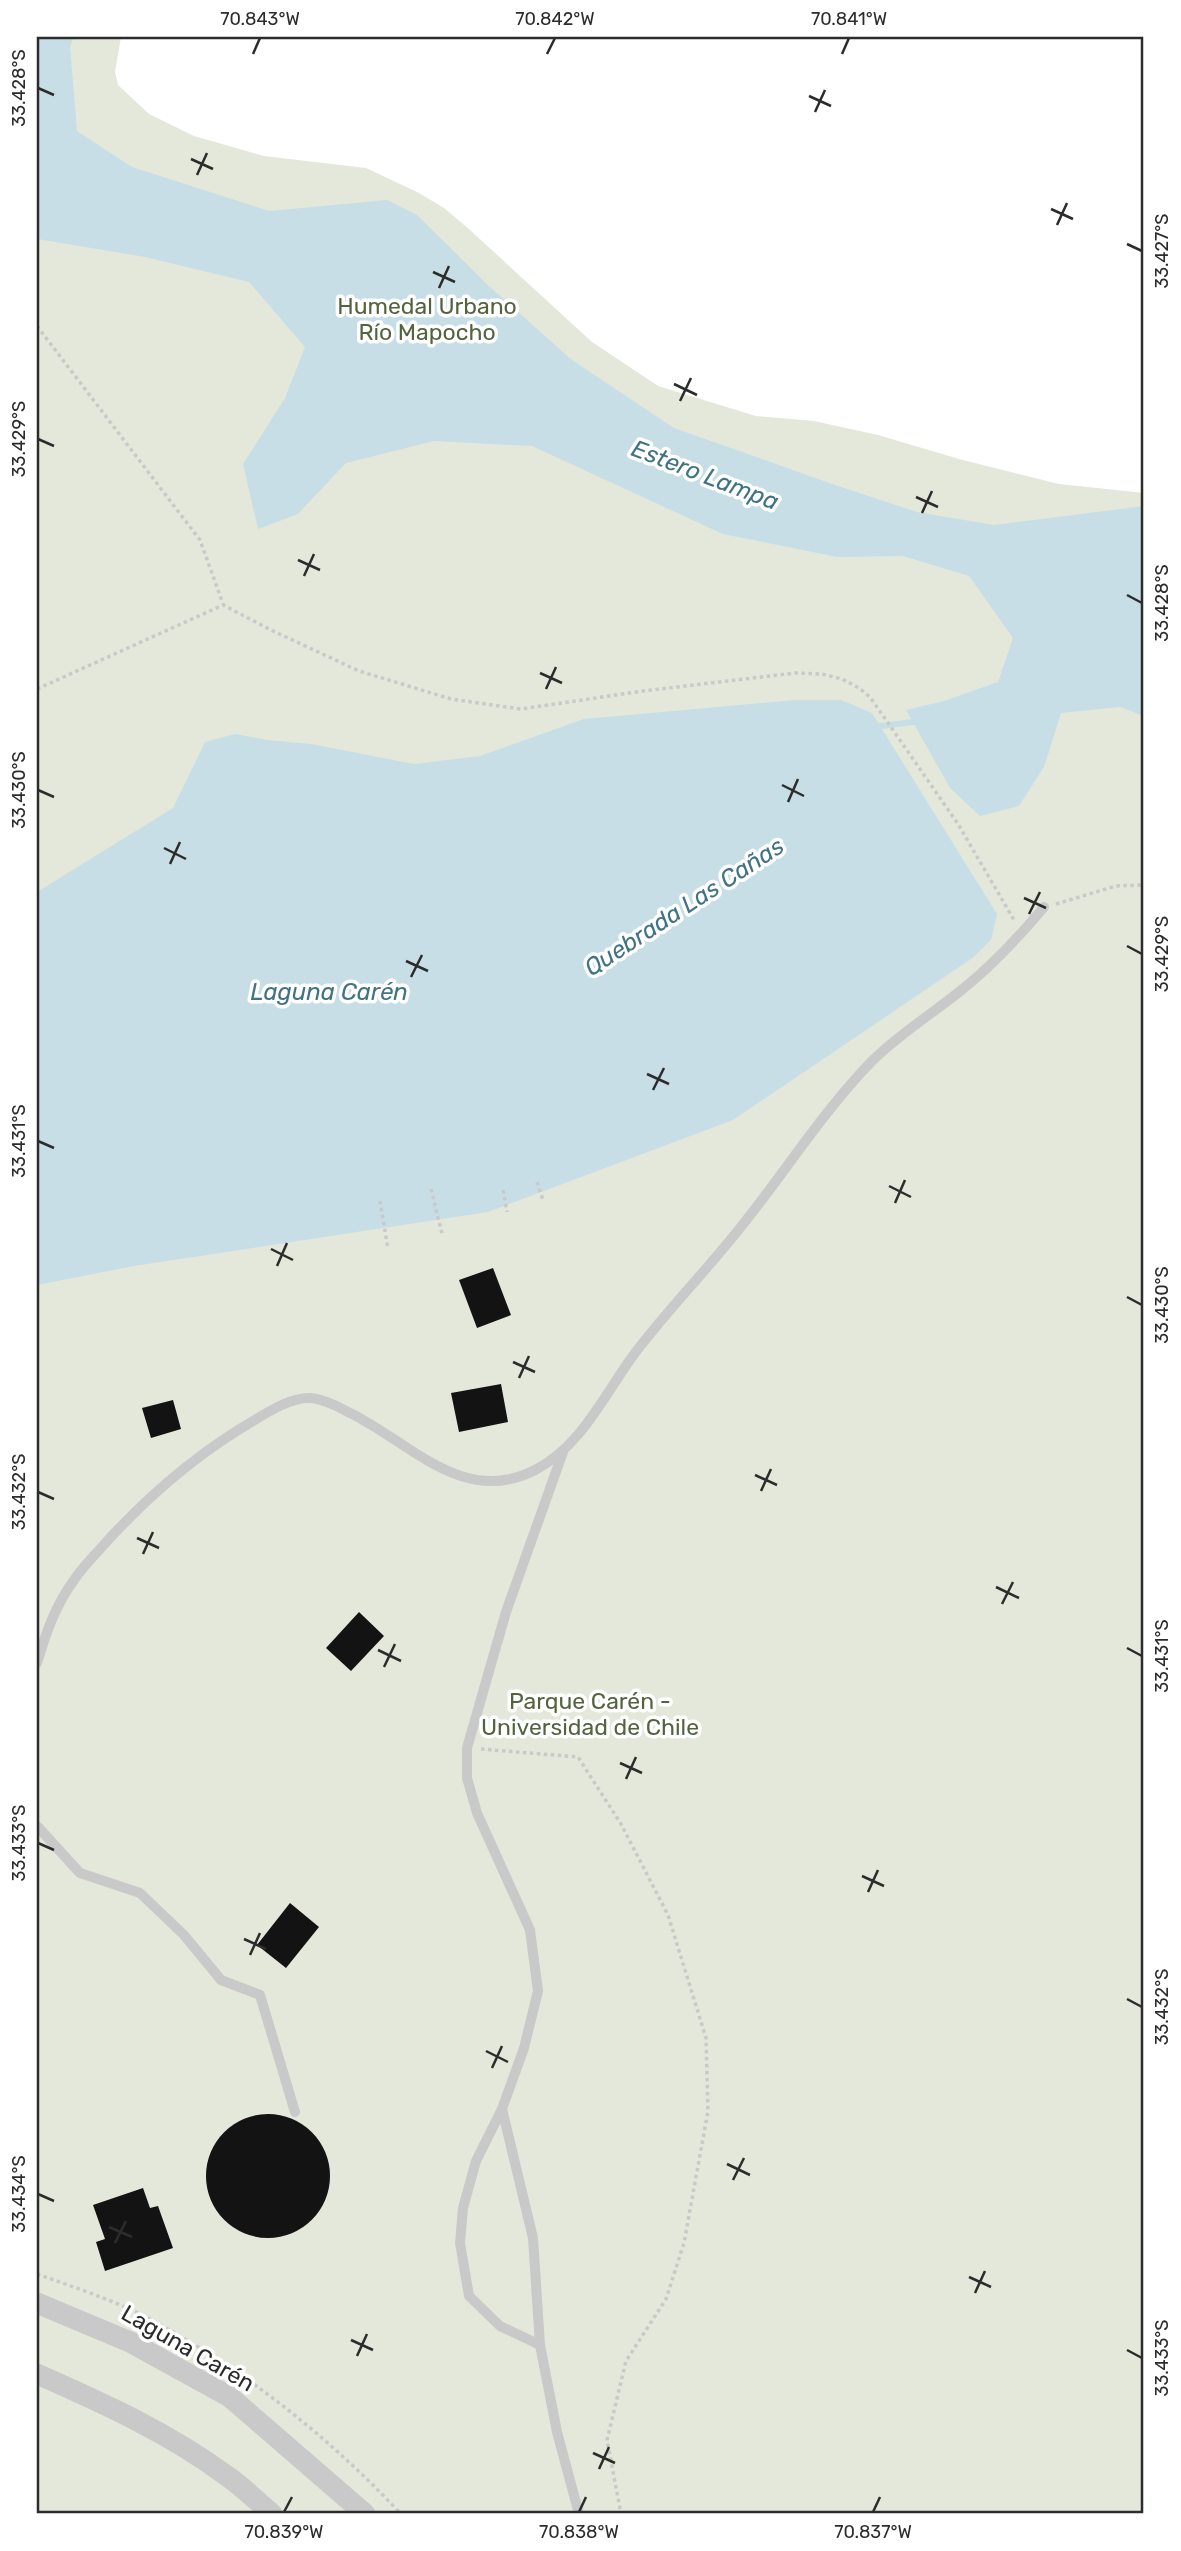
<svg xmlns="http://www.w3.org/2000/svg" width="1181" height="2551" viewBox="0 0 1181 2551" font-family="Rubik,sans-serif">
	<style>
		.green { fill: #e3e8da }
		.water { fill: #c7dee7 }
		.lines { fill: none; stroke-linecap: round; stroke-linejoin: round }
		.stream { stroke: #c7dee7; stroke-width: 6 }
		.building { fill: #131313 }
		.path { stroke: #c9c9c9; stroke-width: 3.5; stroke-dasharray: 3.5 3.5; stroke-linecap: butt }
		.service { stroke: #c9c9c9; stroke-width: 10 }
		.minor { stroke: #c9c9c9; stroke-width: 21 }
		.ticks { fill: none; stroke: #2c2c2c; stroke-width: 2.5 }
		.labels { text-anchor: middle; stroke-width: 7; stroke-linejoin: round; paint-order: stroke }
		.park-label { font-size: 23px; fill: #53633d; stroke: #fff }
		.street-label { font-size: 23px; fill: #2c2c2c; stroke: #fff }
		.water-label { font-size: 24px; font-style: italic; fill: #417386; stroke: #fff }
		.neatline { fill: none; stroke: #2c2c2c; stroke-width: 2.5 }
		.ticks-label { font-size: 18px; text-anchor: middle; fill: #2c2c2c }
	</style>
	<rect width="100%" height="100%" fill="#fff"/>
	<path class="green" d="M37 37H121L115 72 118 85 149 114 194 136 264 156 366 168 419 193 444 208 470 230 592 342 658 386 756 416 814 421 878 435 959 459 1059 484 1144 493V2514H37Z"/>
	<path class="water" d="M37 37H74L70 46 77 131 132 167 269 211 387 200 417 215 489 286 572 360 674 428 838 486 917 512 994 525 1144 506V716L1120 707 1061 713 1044 767 1019 806 980 816 950 788 906 710 944 701 998 682 1013 638 969 576 903 556 837 557 723 534 532 446 434 441 346 463 298 514 258 529 243 464 285 398 305 347 249 282 145 257 37 239Z
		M794 700H841L872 713 997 914 991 940 974 957 733 1120 488 1212 134 1266 37 1285V892L173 808 205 742 235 734 268 740 311 744 414 764 480 756 584 719Z"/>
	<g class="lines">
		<path class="stream" d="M873 727 921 721"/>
	</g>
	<path class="building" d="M493 1268 511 1315 477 1328 459 1280Z
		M501 1384 508 1422 459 1432 451 1393Z
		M173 1400 181 1429 151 1438 142 1408Z
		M359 1612 384 1636 351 1671 326 1648Z
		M290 1903 319 1927 286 1968 257 1945Z
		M206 2176a62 62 0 1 1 124 0a62 62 0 1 1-124 0Z
		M143 2188 150 2208 158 2206 173 2248 105 2271 96 2242 105 2239 93 2205Z"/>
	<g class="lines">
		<path class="path" d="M37 326 200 540 223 604
			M37 689 223 605 271 630 359 671 451 699 521 709 643 691 795 673 822 674 842 679 859 688 870 697 958 824 1014 920
			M1056 904 1116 886 1144 885
			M537 1182 543 1200
			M431 1189 442 1234
			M503 1190 507 1212
			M380 1201 388 1249
			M481 1749 578 1757 621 1824 668 1915 706 2038 708 2111 684 2243 666 2299 626 2361 607 2440 621 2514
			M37 2274C73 2287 111 2299 146 2317 242 2368 327 2435 401 2514"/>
		<path class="service" d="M563 1452 506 1612 467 1748V1778L477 1813 530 1930 538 1991 524 2048 502 2109 476 2161 463 2208 460 2243 469 2296 500 2326 540 2345 557 2432 579 2514
			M37 1663C46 1633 55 1606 74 1580 82 1568 92 1558 101 1548 147 1496 199 1452 258 1418 273 1409 293 1397 311 1398 324 1399 339 1407 350 1413 410 1442 463 1507 535 1470 582 1446 605 1393 635 1353 669 1308 709 1268 744 1223 787 1169 823 1112 871 1062 898 1035 929 1016 959 992 991 967 1018 938 1044 907
			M37 1826 80 1873 140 1893 184 1935 221 1980 260 1995 295 2112
			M502 2109 533 2238 540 2345"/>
		<path class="minor" d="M37 2303 130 2342 230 2397 365 2514
			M37 2374C103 2403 169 2433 227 2476 243 2487 257 2501 272 2514"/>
	</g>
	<path class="ticks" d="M253 54 260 38M547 54 555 38M842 54 849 38M38 88 54 95M809 96 831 106M815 112 825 90M191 159 213 169M197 175 207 153M1051 209 1073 219M1057 225 1067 203M1127 244 1142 251M433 272 455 282M439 288 449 266M674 384 697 395M680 401 691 378M38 439 54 446M916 497 938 507M922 513 932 491M298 560 320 570M304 576 314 554M1127 595 1142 603M540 673 562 683M546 689 556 667M782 785 804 796M38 790 54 797M788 802 798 779M164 848 186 859M170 864 180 842M1024 898 1046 908M1029 914 1040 892M1127 946 1142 954M406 961 428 971M411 977 422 955M647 1074 669 1084M653 1090 664 1068M38 1141 54 1148M889 1186 911 1197M895 1203 905 1180M271 1249 293 1260M277 1266 287 1243M1127 1297 1142 1305M513 1362 535 1372M519 1378 529 1356M755 1475 777 1485M761 1491 771 1469M38 1492 54 1499M137 1538 159 1548M143 1554 153 1532M996 1587 1019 1598M1002 1604 1013 1582M1127 1648 1142 1656M378 1650 401 1661M384 1667 395 1644M620 1763 642 1773M626 1779 636 1757M38 1843 54 1850M862 1876 884 1886M868 1892 878 1870M244 1939 266 1949M250 1955 260 1933M1127 1999 1142 2007M486 2051 508 2062M492 2068 502 2046M727 2164 750 2175M733 2180 744 2158M38 2194 54 2201M109 2227 132 2237M115 2243 126 2221M969 2277 991 2287M975 2293 985 2271M351 2340 373 2350M1127 2350 1142 2358M357 2356 367 2334M593 2453 615 2463M599 2469 609 2447M284 2512 292 2497M579 2512 586 2497M873 2512 880 2497"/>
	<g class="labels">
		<g class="park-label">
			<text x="427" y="314">Humedal Urbano<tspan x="427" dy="26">Río Mapocho</tspan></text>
			<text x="590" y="1709">Parque Carén -<tspan x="590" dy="26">Universidad de Chile</tspan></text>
		</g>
		<g class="street-label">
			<text transform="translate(188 2348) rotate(30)" y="8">Laguna Carén</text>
		</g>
		<g class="water-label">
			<text transform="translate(705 475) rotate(21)" y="8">Estero Lampa</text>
			<text transform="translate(684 907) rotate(-33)" y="8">Quebrada Las Cañas</text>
			<text x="329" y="1000">Laguna Carén</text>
		</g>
	</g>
	<rect width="1181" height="2551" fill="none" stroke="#ffffff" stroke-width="77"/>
	<rect x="38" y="38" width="1104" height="2474" class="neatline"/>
	<g class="ticks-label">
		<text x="260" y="25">70.843°W</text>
		<text x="555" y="25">70.842°W</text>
		<text x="849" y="25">70.841°W</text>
		<text transform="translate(19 88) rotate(-90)" y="6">33.428°S</text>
		<text transform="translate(1162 251) rotate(-90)" y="6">33.427°S</text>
		<text transform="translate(19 439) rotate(-90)" y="6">33.429°S</text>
		<text transform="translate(1162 603) rotate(-90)" y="6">33.428°S</text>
		<text transform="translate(19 790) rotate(-90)" y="6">33.430°S</text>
		<text transform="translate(1162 954) rotate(-90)" y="6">33.429°S</text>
		<text transform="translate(19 1141) rotate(-90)" y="6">33.431°S</text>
		<text transform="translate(1162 1305) rotate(-90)" y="6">33.430°S</text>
		<text transform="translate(19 1492) rotate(-90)" y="6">33.432°S</text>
		<text transform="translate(1162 1656) rotate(-90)" y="6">33.431°S</text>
		<text transform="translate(19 1843) rotate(-90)" y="6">33.433°S</text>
		<text transform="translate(1162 2007) rotate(-90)" y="6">33.432°S</text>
		<text transform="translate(19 2194) rotate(-90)" y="6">33.434°S</text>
		<text transform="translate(1162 2358) rotate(-90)" y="6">33.433°S</text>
		<text x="284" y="2538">70.839°W</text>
		<text x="579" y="2538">70.838°W</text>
		<text x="873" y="2538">70.837°W</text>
	</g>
</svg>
